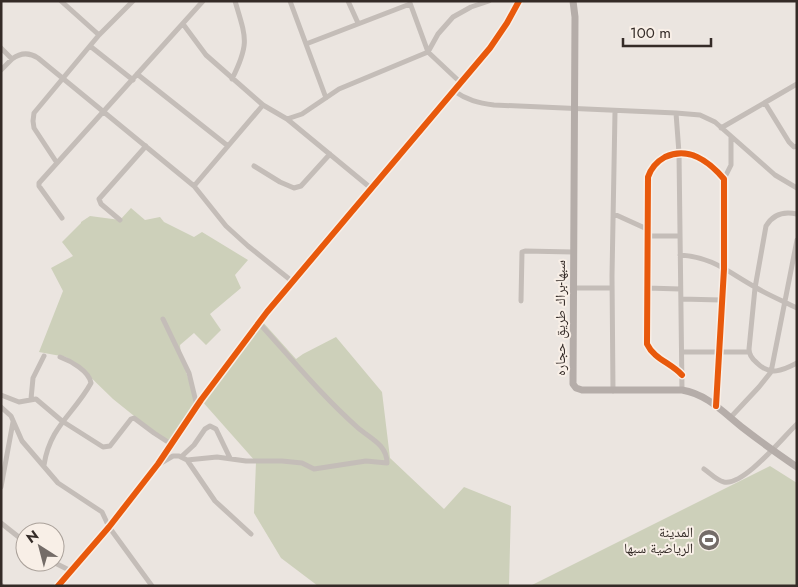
<svg xmlns="http://www.w3.org/2000/svg" width="798" height="587" viewBox="0 0 798 587" font-family="Jost,'Noto Naskh Arabic',sans-serif">
	<style>
		.green { fill: #cdd0ba }
		.lines { fill: none; stroke-linecap: round; stroke-linejoin: round }
		.street { stroke: #c4bdb8; stroke-width: 5 }
		.secondary { stroke: #b5ada9; stroke-width: 7 }
		.cycleway-casing { stroke: #f8efe7; stroke-width: 9 }
		.cycleway { stroke: #e8590c; stroke-width: 6 }
		.labels { text-anchor: middle; stroke-width: 4; stroke-linejoin: round; paint-order: stroke }
		.street-label { font-size: 14px; fill: #342b27; stroke: #f8efe7 }
		.poi-label { font-size: 14px; fill: #342b27; stroke: #f8efe7; text-anchor: end }
	</style>
	<rect width="100%" height="100%" fill="#ebe5e0"/>
	<path class="green" d="M131 208 145 220 160 217 164 222 194 237 202 232 248 260 235 275 241 288 210 314 221 330 206 345 194 333 180 345 181 356 197 406 169 444 113 399 78 365 66 357 39 352 63 291 51 268 73 256 62 242 81 223V222L90 216 120 220Z
		M261 320 296 359 303 354 336 337 382 392 390 458 444 509 464 487 511 506 509 586H318L281 558 254 513 256 462 201 400Z
		M770 466 797 483V586H530Z"/>
	<g class="lines">
		<path class="street" d="M290 1 326 98
			M348 1 358 23
			M410 3 428 52 461 83
			M183 24 206 55 263 105
			M99 35 133 1
			M306 44 410 4
			M90 46 133 80
			M1 48 12 59C20 53 29 52 38 58L194 186 263 105 287 119 372 189
			M1 70 12 59
			M137 74 228 146
			M232 79C250 43 246 38 235 1
			M454 91C467 100 478 103 494 105L676 113 700 115 715 122 775 175 797 188
			M765 103 789 142 794 147 797 146
			M676 113 679 153 682 390
			M287 119 302 114 339 89 428 52 438 34 453 17 471 7 489 1
			M721 128 797 84
			M57 163 34 128 33 121 34 113 99 35 61 1
			M254 166 280 182 294 188 301 186 330 154
			M724 179 731 165V137
			M194 186 226 226 248 246 293 282
			M614 214 647 229
			M797 214C784 211 773 214 766 226L755 288 749 349C749 355 752 359 757 363 770 376 782 371 797 363
			M62 218 39 186V183L203 1
			M120 220 101 204 99 199 146 146
			M647 236H679
			M680 255C713 257 728 272 755 287 768 295 783 301 797 308
			M573 288H612
			M647 288 680 289
			M681 299 721 300
			M521 301 522 252 525 251 573 252
			M163 319 189 373 197 406
			M682 352H749
			M682 375C671 363 654 359 647 344L648 177C651 168 656 162 665 157 688 146 709 161 724 179V269L716 406
			M613 391 612 276 615 112
			M1 395 19 402 36 399 62 421 103 447 110 446 131 419 134 418 154 433 171 444
			M31 399 33 378 44 356
			M1 407 11 416 22 441 58 483 102 512 109 527 152 586
			M730 418 759 387 771 372 797 240
			M181 457 194 445 205 429 210 426 216 429 230 458
			M187 460 217 457 246 461H282L302 463 314 469 366 461 387 463C387 444 369 438 357 427 321 395 291 358 259 323
			M161 463 173 456H179L187 460 215 501 251 534
			M44 465C50 426 74 414 91 383 89 371 71 361 60 357
			M704 469C710 473 716 480 724 482 744 486 782 438 797 424
			M1 487 13 422
			M1 523 25 542
			M53 562 71 571
			M1 585 2 586
			M58 586 109 527 158 464 201 400 267 312 490 48 507 23 519 1"/>
		<path class="secondary" d="M573 1 575 17 573 384 576 388 582 390H682C707 394 724 413 743 428 761 442 778 454 797 467"/>
		<g class="cycleway-casing">
			<path id="cycleway" d="M682 375C671 363 654 359 647 344L648 177C651 168 656 162 665 157 688 146 709 161 724 179V269L716 406
				M58 586 109 527 158 464 201 400 267 312 490 48 507 23 519 1"/>
		</g>
		<use href="#cycleway" class="cycleway"/>
	</g>
	<defs>
		<g id="stadium-disc" transform="scale(1.125)"><circle r="9.5" fill="#746c68" stroke="#f8efe7"/><path d="M0-5a6.5 5 0 1 0 0 10a6.5 5 0 1 0 0-10ZM-3.5-1.8h7v3.6h-7Z" fill="#fff"/></g>
	</defs>
	<g fill-rule="evenodd">
		<use href="#stadium-disc" x="709" y="540"/>
	</g>
	<g class="labels">
		<g class="street-label">
			<text transform="translate(560 318) rotate(-90)" y="5">سبها-براك طريق حجاره</text>
		</g>
		<g class="poi-label">
			<text x="693" y="537">المدينة<tspan x="693" dy="16">الرياضية سبها</tspan></text>
		</g>
	</g>
	<rect width="798" height="587" fill="none" stroke="#342b27" stroke-width="5"/>
	<g transform="translate(40 547) rotate(324)"><circle r="24" fill="#f8efe7" stroke="#aaa19a"/>
	<path d="M0-4L9 19L0 12L-9 19Z" fill="#746c68"/>
	<text y="-8" font-size="14" font-weight="bold" text-anchor="middle" fill="#342b27">N</text>
	</g>
	<path d="M623 38v8h88v-8" fill="none" stroke="#342b27" stroke-width="2.5"/>
	<text x="630" y="38" font-size="15" fill="#342b27" stroke="#f8efe7" stroke-width="4" paint-order="stroke">100 m</text>
</svg>
